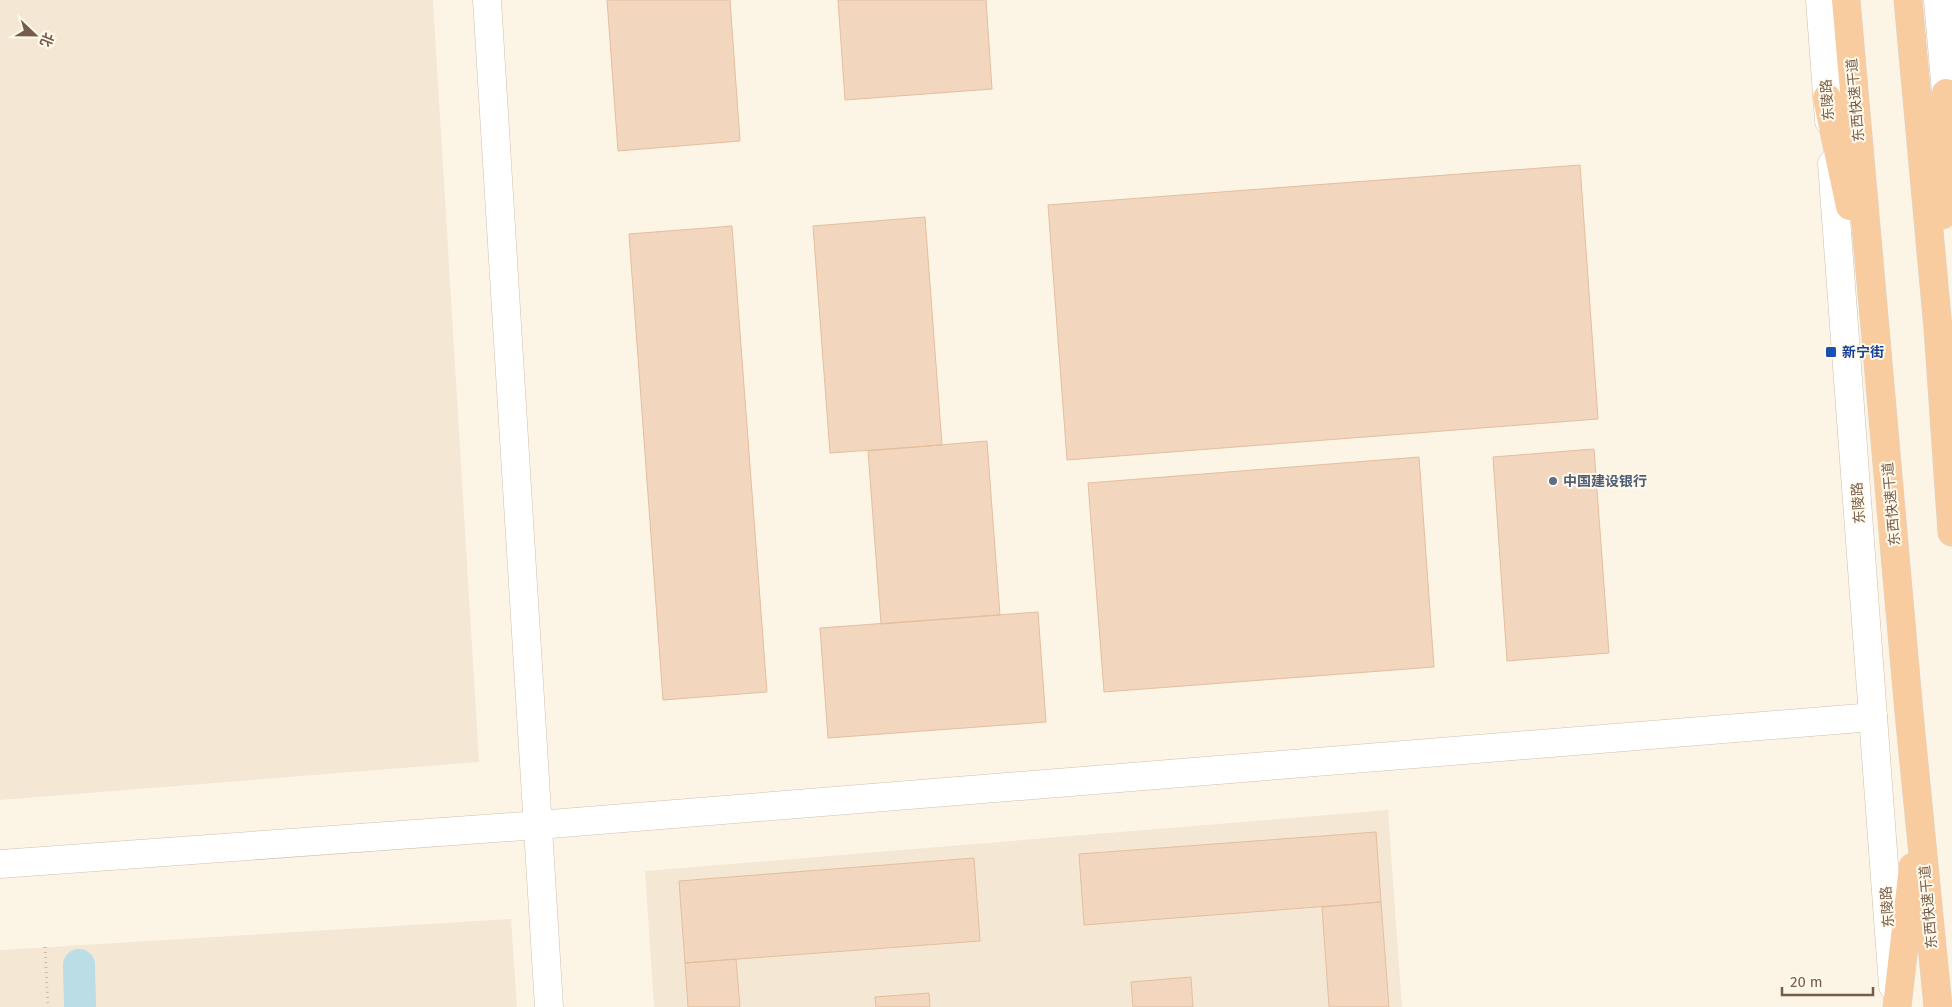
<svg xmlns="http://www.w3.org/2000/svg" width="1952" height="1007" viewBox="0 0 1952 1007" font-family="'Fira Sans','Noto Sans SC',sans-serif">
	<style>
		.residential { fill: #f4e8d4 }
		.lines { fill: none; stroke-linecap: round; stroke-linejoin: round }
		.canal { stroke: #badde6; stroke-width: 32 }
		.building { fill: #f2d6be; stroke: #e4be9e }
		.minor-casing { stroke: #d0c0af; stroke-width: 29 }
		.secondary-casing { stroke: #d1bea9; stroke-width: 29 }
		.trunk-casing { stroke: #dbd5d0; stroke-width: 29 }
		.path { stroke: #d7b9a1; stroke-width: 3; stroke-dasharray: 1 4; stroke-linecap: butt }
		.minor { stroke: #fff; stroke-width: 28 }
		.secondary { stroke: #fff; stroke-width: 28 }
		.trunk { stroke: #f8cc9e; stroke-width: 28 }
		.transit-dot { fill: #1a4fb4; stroke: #fff9ec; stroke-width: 2 }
		.service-dot { fill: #5c6f8a; stroke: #fff9ec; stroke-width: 2 }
		.labels { text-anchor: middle; stroke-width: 4; stroke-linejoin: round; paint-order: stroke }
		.street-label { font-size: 14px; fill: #765d4b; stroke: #fff9ec }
		.transit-label { font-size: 14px; font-weight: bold; fill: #164399; stroke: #fff9ec; text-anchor: start }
		.service-label { font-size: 14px; font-weight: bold; fill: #4e5e75; stroke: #fff9ec; text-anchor: start }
	</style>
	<rect width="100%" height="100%" fill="#fcf5e6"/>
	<path class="residential" d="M0 0H433L479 762 0 800Z
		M1388 810 1402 1007H654L645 871Z
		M511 919 517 1007H0V950Z"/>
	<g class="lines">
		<path class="canal" d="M79 965 80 1007"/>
	</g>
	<path class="building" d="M607 0H730L740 141 618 151Z
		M838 0H986L992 89 845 100Z
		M1580 165 1598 419 1067 460 1048 205Z
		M925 217 942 445 830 453 813 226Z
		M732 226 767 692 663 700 629 234Z
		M987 441 1000 615 881 624 868 451Z
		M1594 449 1609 653 1507 661 1493 457Z
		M1419 457 1434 667 1104 692 1088 483Z
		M1038 612 1046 722 828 738 820 628Z
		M1376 832 1381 902 1084 925 1079 854Z
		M974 858 980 941 685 963 679 881Z
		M1381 902 1389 1007H1329L1322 907Z
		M736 959 740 1007H688L685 963Z
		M1191 977 1193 1007H1133L1131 982Z
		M929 993 930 1007H876L875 997Z"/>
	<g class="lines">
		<g class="minor-casing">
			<path id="minor" d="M487 0 549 1007
				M0 864 538 825 1873 717"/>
		</g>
		<g class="secondary-casing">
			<path id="secondary" d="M1820 0 1829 121
				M1938 0 1948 116
				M1832 164 1893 986"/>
		</g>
		<g class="trunk-casing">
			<path id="trunk" d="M1846 0 1909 713 1938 1007
				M1908 0 1938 329 1952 532
				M1827 98 1850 206
				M1942 215 1946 93
				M1897 1007 1913 867"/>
		</g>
		<path class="path" d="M45 947 48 1007"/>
		<use href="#minor" class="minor"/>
		<use href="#secondary" class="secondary"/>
		<use href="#trunk" class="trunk"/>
	</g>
	<rect class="transit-dot" x="1825" y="346" width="12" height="12" rx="2.5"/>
	<circle class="service-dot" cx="1553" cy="481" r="5"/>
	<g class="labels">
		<g class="street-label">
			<text transform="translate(1827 100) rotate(-94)" y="5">东陵路</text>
			<text transform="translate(1855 100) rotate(-95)" y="5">东西快速干道</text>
			<text transform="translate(1858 503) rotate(-94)" y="5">东陵路</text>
			<text transform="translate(1891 504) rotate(-95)" y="5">东西快速干道</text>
			<text transform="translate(1887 907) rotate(-94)" y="5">东陵路</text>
			<text transform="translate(1928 907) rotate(-95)" y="5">东西快速干道</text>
		</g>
		<g class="transit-label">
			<text x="1842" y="357">新宁街</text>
		</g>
		<g class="service-label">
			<text x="1563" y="486">中国建设银行</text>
		</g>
	</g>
	<g transform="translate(35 35) rotate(112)" stroke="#fff9ec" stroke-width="4" paint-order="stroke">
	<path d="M0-4L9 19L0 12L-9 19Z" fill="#765d4b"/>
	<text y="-8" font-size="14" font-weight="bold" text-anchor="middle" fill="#765d4b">北</text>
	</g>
	<path d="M1782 987v8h91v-8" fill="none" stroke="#765d4b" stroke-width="2.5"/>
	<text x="1790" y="987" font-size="15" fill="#765d4b" stroke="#fff9ec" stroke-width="4" paint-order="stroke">20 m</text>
</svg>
